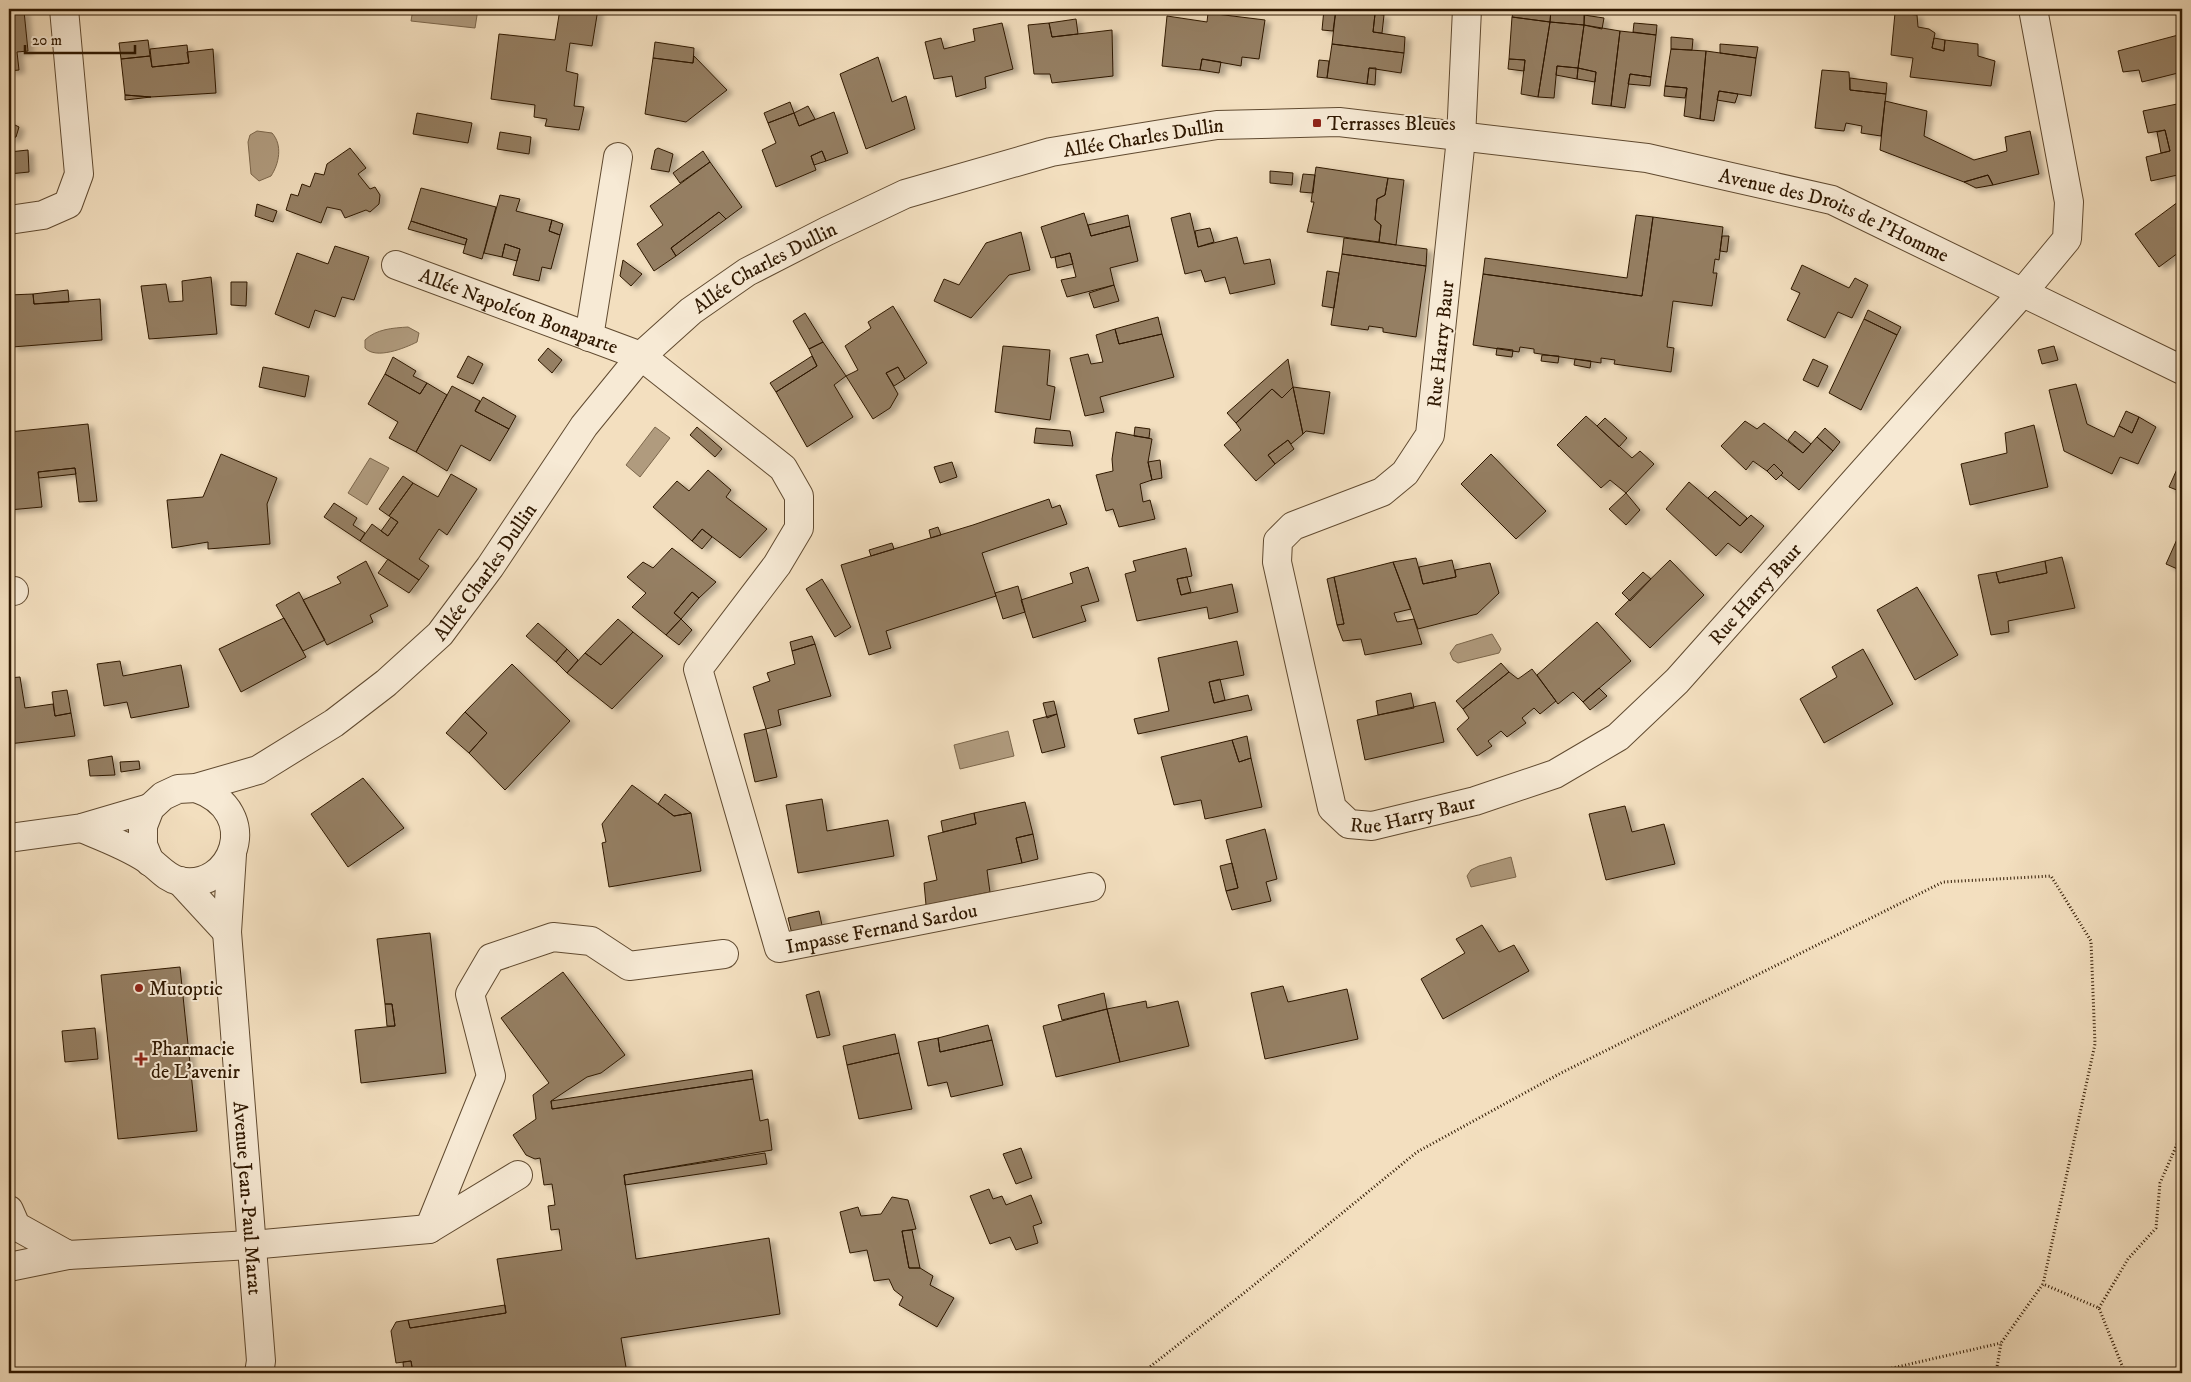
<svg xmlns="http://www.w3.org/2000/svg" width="2191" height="1382" viewBox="0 0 2191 1382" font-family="'IM FELL DW Pica',serif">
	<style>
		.water { fill: #b09b7e; stroke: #7c674c }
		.building { fill: #957f64; stroke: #2f1801; filter: url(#shadow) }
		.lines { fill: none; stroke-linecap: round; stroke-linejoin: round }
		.minor-casing { stroke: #604a30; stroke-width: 30 }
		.path { stroke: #2f1801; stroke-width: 3; stroke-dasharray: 1 2.5; stroke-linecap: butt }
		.minor { stroke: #f7ead5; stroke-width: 28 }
		.poi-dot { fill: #8f2418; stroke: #f7ead5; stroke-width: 2 }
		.labels { text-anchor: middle; stroke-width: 4; stroke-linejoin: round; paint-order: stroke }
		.poi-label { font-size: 20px; fill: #2f1801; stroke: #f7ead5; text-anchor: start }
		.street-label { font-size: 20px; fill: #2f1801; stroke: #f7ead5 }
	</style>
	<defs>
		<filter id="shadow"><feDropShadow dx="5.5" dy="3" stdDeviation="2.5" flood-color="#0004"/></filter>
	</defs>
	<rect width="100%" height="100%" fill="#f3dfbf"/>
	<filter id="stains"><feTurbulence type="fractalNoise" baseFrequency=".004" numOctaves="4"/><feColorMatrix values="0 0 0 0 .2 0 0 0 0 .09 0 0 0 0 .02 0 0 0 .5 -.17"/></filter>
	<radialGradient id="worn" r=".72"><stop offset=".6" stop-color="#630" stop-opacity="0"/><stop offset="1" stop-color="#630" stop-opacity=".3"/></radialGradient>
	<path class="water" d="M413 9H478L475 28 411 21Z
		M257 131 272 133C283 145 279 164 271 176L259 181 251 174 248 142 250 135Z
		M408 327 419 333 417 342C405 348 376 360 365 348V340C376 329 393 328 408 327Z
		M655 427 670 438 640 477 626 465Z
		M370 458 389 468 367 505 348 493Z
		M1492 634 1501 649 1499 653 1458 663 1453 660 1450 653 1456 645Z
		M1008 731 1014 756 960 769 954 745Z
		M1511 857 1516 877 1471 887 1467 876 1471 870 1479 866Z"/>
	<path class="building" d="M560 9H598L592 46 570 43 566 71 578 74 574 106 584 107 579 130 545 126 547 119 534 117 535 105 491 99 499 34 555 40Z
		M1324 9H1336L1333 31 1322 30Z
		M1336 9 1375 14 1373 32 1405 37 1404 53 1332 44Z
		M1337 9H1376L1375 14Z
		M1514 9H1551L1550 22 1512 17Z
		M1551 9 1585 10 1584 25 1550 22Z
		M24 11 28 51 17 52 19 70 9 71V12Z
		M1208 13 1265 20 1259 59 1242 57 1241 66 1202 59 1200 70 1162 66 1167 16 1207 22Z
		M1895 13 1917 15 1918 27 1929 29 1935 33 1932 48 1944 51 1945 40 1978 44V56L1995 61 1991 86 1910 77 1913 58 1891 55Z
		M1375 14 1384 15 1382 33 1373 32Z
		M1584 15 1604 18 1602 29 1584 25Z
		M1512 17 1550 22 1538 97 1521 94 1525 60 1509 59Z
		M1076 19 1078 34 1052 37 1049 23Z
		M1550 22 1584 25 1578 68 1557 66 1554 98 1538 97Z
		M1002 23 1013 69 985 77 986 88 956 97 952 76 934 79 925 42 941 38 944 49 975 41 973 29Z
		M1049 23 1052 37 1112 30 1113 76 1052 83 1050 74H1034L1028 25Z
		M1634 23 1657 25 1656 35 1633 32Z
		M1584 25 1620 31 1611 106 1592 104 1596 72 1578 68Z
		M1620 31 1656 35 1651 77 1630 74 1625 108 1611 106Z
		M2182 34V72L2142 82 2139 70 2123 72 2118 51Z
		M1671 37 1693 39 1692 50 1671 49Z
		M1934 38 1945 40 1944 51 1932 48Z
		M148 40 150 56 121 59 119 43Z
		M655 42 694 48 693 63 653 58Z
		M1332 44 1404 53 1401 73 1369 68 1367 84 1327 78Z
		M1720 44 1758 47 1756 58 1720 53Z
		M187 45 189 63 152 67 150 49Z
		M213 49 216 93 151 97 125 95 121 59 150 56 152 67 189 63 187 52Z
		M1671 49 1706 51 1700 119 1684 116 1687 88 1665 86Z
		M1706 51 1756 58 1751 96 1719 91 1714 121 1700 119Z
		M694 56 727 90 686 122 645 114 653 58 693 63Z
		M878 57 892 102 906 96 915 129 866 149 840 74Z
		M1202 59 1221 62 1219 73 1200 70Z
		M1509 59 1525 60 1524 71 1508 69Z
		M1319 60 1329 61 1327 78 1317 77Z
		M1557 66 1578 68 1577 79 1556 75Z
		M1369 68H1376L1375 85 1367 84Z
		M1578 68 1596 72 1595 82 1577 79Z
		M1822 70 1849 72 1850 90 1886 94 1881 136 1861 133 1862 126 1846 123 1844 131 1815 128Z
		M1630 74 1651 77 1650 86 1628 84Z
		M1850 78 1887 83 1886 94 1850 90Z
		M1665 86 1687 88 1685 98 1664 96Z
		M1719 91 1738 94 1735 103 1717 100Z
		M125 95 151 97 125 100Z
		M1885 101 1927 111 1924 136 1974 160 2007 151 2005 137 2030 131 2039 174 1993 185 1988 175 1964 182 1880 150Z
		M790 102 794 113 768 123 764 113Z
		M2182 103V174L2151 181 2146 157 2170 151 2165 130 2148 133 2143 111Z
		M808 106 815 119 799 126 794 113Z
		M834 112 848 153 826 161 822 151 811 156 816 170 776 187 762 150 776 143 768 123 794 113 799 126Z
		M417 113 472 123 468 143 413 134Z
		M9 122 19 127 16 137 9 139Z
		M2165 130 2170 151 2161 153 2157 132Z
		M500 132 531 137 529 154 497 149Z
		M350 148 366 168 358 174 370 189 375 187 380 195 379 204 370 212 366 210 345 218 341 210 327 207 321 223 286 210 291 194 298 196 302 184 310 187 315 173 324 175 327 164Z
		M658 148 673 154 669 172 651 169 655 150Z
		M28 150 29 172 9 174V152Z
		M703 151 710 162 680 183 673 173Z
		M822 151 826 161 814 165 811 156Z
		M710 162 742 207 726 219 719 212 671 248 676 256 654 271 637 244 663 225 650 206Z
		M1316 167 1388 178 1385 195 1377 199 1375 220 1381 225 1379 242 1307 232 1314 202H1311Z
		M1270 171 1293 173 1292 185 1270 183Z
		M1303 174 1315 175 1313 193 1300 192Z
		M1988 175 1993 185 1976 188 1964 182Z
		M1388 178 1404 180 1396 245 1379 242 1381 225 1375 220 1377 199 1385 195Z
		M421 188 496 207 482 259 463 253 467 239 411 221Z
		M500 195 520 199 516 211 552 220 549 231 560 235 551 269 542 267 539 281 513 275 520 249 505 244 502 257 484 253Z
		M2182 199V250L2159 267 2135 234Z
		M257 204 277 211 273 222 255 216Z
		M719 212 726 219 676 256 671 248Z
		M1084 213 1091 236 1130 226 1138 261 1110 268 1114 285 1067 297 1061 280 1076 277 1070 253 1051 258 1041 227Z
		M1190 213 1198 247 1237 237 1244 264 1270 259 1275 284 1230 294 1225 277 1205 282 1201 270 1185 274 1171 218Z
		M1128 215 1130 226 1091 236 1088 225Z
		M1636 215 1653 217 1642 296 1483 274 1485 258 1627 278Z
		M1653 217 1723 227 1719 260 1715 259 1713 273H1717L1712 306 1673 301 1667 347 1674 348 1671 372 1614 364 1615 360 1601 358V363L1534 353V349L1520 347 1519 352 1473 345 1483 274 1642 296Z
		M552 220 563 224 560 235 549 231Z
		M411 221 467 239 465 245 408 229Z
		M1210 228 1214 242 1198 247 1195 231Z
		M1021 232 1030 270 1009 275 971 318 934 301 944 279 959 285 986 243Z
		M1722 236H1729L1727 252 1720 251Z
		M1344 238 1427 249 1426 266 1342 254Z
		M505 244 520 249 517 261 502 257Z
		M335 246 369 257 354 300 342 297 335 317 315 310 309 328 275 314 297 253 328 264Z
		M1070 253 1073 264 1057 268 1055 257Z
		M1342 254 1426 266 1416 337 1383 332V328L1369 326 1368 330 1331 325Z
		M623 260 642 274 631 286 620 276Z
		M1802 265 1849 288 1855 278 1868 285 1852 318 1838 312 1825 338 1787 320 1800 293 1791 289Z
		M1327 271 1339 273 1334 308 1322 306Z
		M211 277 217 334 149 339 141 286 166 284 169 302 183 301 182 281Z
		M231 282H247L246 306 231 305Z
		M1114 285 1119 301 1094 308 1089 293Z
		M68 290 69 302 34 304 33 294Z
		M33 294 34 304 100 299 102 340 12 347 9 295Z
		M893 306 927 363 905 379 898 367 886 373 898 394 890 408 873 419 846 376 858 370 845 346 871 328 868 322Z
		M1868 310 1901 327 1897 335 1864 319Z
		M805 313 823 342 809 349 793 321Z
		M1158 317 1162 334 1119 344 1115 329Z
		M1864 319 1897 335 1861 410 1829 393Z
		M1115 329 1119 344 1162 334 1174 377 1100 397 1104 412 1085 416 1070 358 1088 354 1091 364 1103 362 1096 335Z
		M823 342 846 376 834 385 853 417 807 447 776 392 817 366 809 349Z
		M1003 346 1050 350 1047 385 1055 387 1050 420 995 412Z
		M2054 346 2058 360 2042 364 2038 350Z
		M548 348 562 360 552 373 538 360Z
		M1497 348 1513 350 1512 357 1496 355Z
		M1542 355 1559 356 1558 363 1541 361Z
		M468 356 483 364 473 384 457 377Z
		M812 356 817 366 776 392 770 383Z
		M393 357 416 371 413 376 427 383 420 394 385 374Z
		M1288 359 1293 387 1282 398 1272 389 1236 423 1227 413Z
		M1575 359 1591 361 1590 368 1574 365Z
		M1813 359 1828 366 1818 387 1803 380Z
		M263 367 309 376 305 397 259 387Z
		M898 367 905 379 894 386 886 373Z
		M385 374 420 394 427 383 447 395 416 452 389 438 398 422 368 404Z
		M2076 384 2087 424 2114 437 2119 426 2132 433 2139 417 2156 427 2138 464 2120 457 2112 474 2064 451 2049 390Z
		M452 386 480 401 475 411 509 429 490 461 461 445 447 471 416 452Z
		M1293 387 1330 392 1324 434 1306 431 1303 434Z
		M1293 387 1303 434 1291 444 1288 440 1268 455 1275 464 1256 481 1224 445 1241 430 1236 423 1272 389 1282 398Z
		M483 397 516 416 509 429 475 411Z
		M2126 411 2139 417 2132 433 2119 426Z
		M1586 416 1632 458 1640 451 1654 464 1626 493 1610 480 1601 488 1557 445Z
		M1605 418 1627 438 1619 447 1597 426Z
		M1745 421 1757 429 1764 423 1803 453 1817 437 1833 451 1799 490 1781 475 1783 473 1774 464 1767 471 1753 461 1746 470 1721 446Z
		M88 424 97 501 79 502 75 468 38 472 42 507 9 510V432Z
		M2034 425 2048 487 1970 505 1961 464 2007 453 2005 433Z
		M697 427 722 449 715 457 690 435Z
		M1135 427 1150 429 1149 438 1134 436Z
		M1036 428 1070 431 1073 446 1034 443Z
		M1825 428 1840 442 1833 451 1817 437Z
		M1795 431 1811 444 1803 453 1788 440Z
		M1116 432 1152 439 1148 462 1152 480 1140 484 1143 502 1150 500 1155 519 1119 527 1113 509 1106 511 1096 475 1113 471 1112 459Z
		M1288 440 1294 449 1275 464 1268 455Z
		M221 454 277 478 267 504 270 544 208 549V542L172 548 167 500 203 497Z
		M1491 454 1546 511 1516 539 1461 484Z
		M2182 458V492L2169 487Z
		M1160 460 1162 478 1152 480 1148 462Z
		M952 462 957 477 940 483 934 467Z
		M1774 464 1783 473 1776 480 1767 471Z
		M75 468 76 474 39 478 38 472Z
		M708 470 731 490 726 497 767 529 740 558 702 529 692 541 653 507 677 481 689 491Z
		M451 474 477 489 447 535 439 529 419 559 429 566 419 580 360 541 372 524 388 536 398 522 389 516 413 483 438 497Z
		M403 476 413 483 389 516 379 509Z
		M1689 482 1740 526 1751 515 1764 526 1741 553 1728 543 1716 556 1666 509Z
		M1715 491 1747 518 1740 526 1708 498Z
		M1626 493 1640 510 1626 525 1609 509Z
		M1049 499 1052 508 1060 505 1067 524 982 553 996 596 886 631 891 648 869 655 841 565 973 525Z
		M334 503 357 518 353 525 365 533 360 541 324 517Z
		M391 517 398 522 388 536 381 531Z
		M938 527 941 535 931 538 929 530Z
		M2182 528V571L2166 564Z
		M702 529 712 537 702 549 692 541Z
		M892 543 894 549 871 556 869 550Z
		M672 548 716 582 699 598 692 592 674 613 681 619 666 635 632 607 646 593 627 577 643 562 653 568Z
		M1186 548 1192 576 1177 579 1181 595 1232 584 1238 612 1209 619 1207 607 1137 621 1125 574 1136 571 1133 561Z
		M2062 557 2075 608 2008 621 2009 632 1991 635 1978 575 1996 572 1999 583 2047 573 2045 561Z
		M1416 558 1423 584 1456 577 1455 570 1490 563 1499 593 1477 614 1418 629 1393 562Z
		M388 559 419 580 409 593 378 573Z
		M1452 560 1456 577 1423 584 1419 567Z
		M1670 560 1704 595 1650 648 1615 614Z
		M366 561 388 606 370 615 373 622 327 645 303 600 341 583 337 577Z
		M2045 561 2047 573 1999 583 1996 572Z
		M1393 562 1411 609 1394 613 1397 622 1414 619 1422 644 1365 655 1361 639 1343 641 1337 625 1344 624 1334 577Z
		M1088 567 1099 601 1081 606 1086 621 1033 638 1021 600 1073 583 1070 573Z
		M1643 572 1651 579 1630 601 1622 593Z
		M1187 577 1191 592 1181 595 1177 579Z
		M1334 577 1344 624 1337 625 1327 579Z
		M822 579 851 627 835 637 806 589Z
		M1018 586 1025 612 1003 619 995 593Z
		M1917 587 1958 655 1915 680 1877 610Z
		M299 592 325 640 303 651 276 605Z
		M692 592 699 598 681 619 674 613Z
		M284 618 306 657 241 692 219 649Z
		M618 619 633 632 601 665 585 653Z
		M681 619 692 630 679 645 666 635Z
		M1597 622 1631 661 1583 702 1573 692 1558 704 1537 675Z
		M538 623 567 649 556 662 526 636Z
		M633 632 663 656 612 709 567 673 585 653 601 665Z
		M812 636 815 644 792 651 790 642Z
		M1237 641 1244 675 1209 682 1214 703 1248 695 1252 710 1138 734 1134 719 1169 711 1158 658Z
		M815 644 831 696 778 710 781 725 766 729 753 687 770 681 767 673 795 664 792 651Z
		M567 649 578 660 567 673 556 662Z
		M1863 649 1893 704 1824 743 1800 699 1837 677 1832 667Z
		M120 661 123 676 181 665 189 707 131 718 127 702 104 706 97 664Z
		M1501 663 1509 672 1463 709 1456 701Z
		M512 664 570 721 505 790 469 753 487 733 465 712Z
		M1532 669 1556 701 1540 714 1534 708 1522 718 1526 723 1507 737 1501 731 1488 741 1492 746 1477 756 1457 729 1469 718 1463 709 1509 672 1518 679Z
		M20 677 25 708 53 704 55 716 71 713 75 736 9 744V678Z
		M1220 679 1225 700 1214 703 1209 682Z
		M1599 688 1607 696 1590 710 1583 702Z
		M67 690 71 713 55 716 52 692Z
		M1411 693 1414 708 1378 715 1376 701Z
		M1054 701 1057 714 1047 718 1043 703Z
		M1435 702 1444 742 1365 760 1357 720Z
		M465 712 487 733 469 753 446 733Z
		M1057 714 1065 747 1042 753 1033 720Z
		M766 729 777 777 755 782 744 734Z
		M1247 736 1251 758 1239 762 1232 740Z
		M1232 740 1239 762 1251 758 1262 807 1205 819 1201 800 1174 805 1161 757Z
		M112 756 115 775 90 776 88 760Z
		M139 761 140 769 121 772 120 762Z
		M363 778 404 828 348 867 311 814Z
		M632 785 674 816 691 813 701 871 609 887 602 843 606 842 602 824Z
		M665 794 691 813 674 816 658 804Z
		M822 799 827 831 888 820 894 856 798 873 786 805Z
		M1025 802 1033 834 1016 838 1022 863 987 870 990 892 926 905 924 883 937 880 928 836 976 824 974 813Z
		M1625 806 1632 832 1664 824 1675 864 1606 880 1589 814Z
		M974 813 976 824 943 832 941 821Z
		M1265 829 1277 879 1266 882 1271 901 1232 910 1226 891 1238 888 1226 840Z
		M1033 834 1038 859 1022 863 1016 838Z
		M1232 863 1238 888 1226 891 1220 866Z
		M819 911 823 930 793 938 788 918Z
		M1482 925 1499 952 1514 945 1529 971 1443 1019 1421 979 1465 953 1456 939Z
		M430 933 446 1073 361 1083 355 1030 395 1026 392 1004H385L377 939Z
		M180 967 197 1131 118 1139 101 975Z
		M563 972 625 1055 601 1073 587 1077 551 1101 552 1109 753 1079 760 1121 768 1119 772 1150 624 1175 636 1259 769 1238 780 1314 621 1338 627 1373H413L411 1361 396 1363 391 1331 396 1322 408 1320 410 1328 506 1313 497 1259 562 1250 559 1229 551 1230 548 1206 555 1205 552 1184 544 1185 540 1158 535 1159 526 1155 513 1135 536 1119 533 1095 549 1083 501 1018Z
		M1283 986 1288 1002 1347 989 1358 1039 1265 1059 1251 993Z
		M819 991 830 1035 817 1038 806 995Z
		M1104 993 1107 1009 1062 1020 1058 1005Z
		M1146 1001 1147 1008 1178 1001 1189 1046 1120 1062 1107 1009Z
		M385 1004H392L395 1026H387Z
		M1107 1009 1120 1062 1056 1077 1043 1026Z
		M988 1025 992 1040 940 1052 938 1038Z
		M95 1028 98 1059 65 1062 62 1031Z
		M895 1034 899 1053 847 1065 843 1046Z
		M938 1038 940 1052 992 1040 1003 1085 951 1097 947 1082 928 1086 918 1042Z
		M899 1053 912 1109 859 1119 847 1065Z
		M752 1070 753 1079 552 1109 551 1101Z
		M1021 1148 1032 1178 1016 1184 1003 1154Z
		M765 1153 767 1164 625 1185 624 1175Z
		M989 1189 993 1199 1002 1196 1006 1205 1031 1195 1042 1223 1033 1226 1038 1243 1016 1250 1010 1237 990 1244 970 1196Z
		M892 1197 908 1200 916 1229 902 1231 909 1268H920L933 1276 930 1285 954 1298 937 1327 899 1305 903 1297 894 1290 889 1279 874 1281 867 1250 850 1253 840 1212 858 1207 861 1216 881 1214Z
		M912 1230 920 1268H909L902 1231Z
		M505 1305 506 1313 410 1328 408 1320Z
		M411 1361 413 1373H404L403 1362Z
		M93 1368V1373H32Z"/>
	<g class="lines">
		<g class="minor-casing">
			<g id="minor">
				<path id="s1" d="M1467 9 1461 138 1430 435 1405 473 1382 492 1293 526 1278 541 1277 562 1332 808 1349 824 1372 826 1475 801 1555 774 1618 737 1677 681 2023 292 2067 239 2069 202 2033 9"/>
				<path d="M9 220 43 215 68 204 79 174 64 9"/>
				<path id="s2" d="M396 265 641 356 783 468 799 496V528L777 565 698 669 779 948 1091 887"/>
				<path d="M589 337 618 157"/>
				<path d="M9 591H14"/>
				<path d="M82 828C104 838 131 847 151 862 161 870 167 878 179 881 232 893 265 812 196 788"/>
				<path d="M9 838 82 828 150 808"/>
				<path id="s3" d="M232 854 227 932 261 1361 259 1373"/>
				<path id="s4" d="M150 862 143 845V826L150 808 163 796 178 789 196 788 258 770 334 723 386 683 440 634 490 567 584 426 641 356 691 311 747 272 827 231 905 194 1051 152 1217 125 1339 122 1647 158 1832 200 2182 370"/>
				<path d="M180 881 227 932"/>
				<path d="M9 1210 16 1226 68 1255 251 1245 429 1229 518 1175"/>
				<path d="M429 1229 491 1076 470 994 491 958 553 937 591 941 629 966 724 954"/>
				<path d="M9 1267 68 1255"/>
			</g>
		</g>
		<path class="path" d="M2099 1308 2128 1259 2156 1228 2160 1183 2182 1133
			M1142 1373 1249 1289 1417 1152 1561 1073 1943 882 2051 876 2091 941 2095 1044 2043 1284
			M1871 1373 2001 1343
			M1996 1373 2001 1343 2043 1284 2099 1308 2125 1373"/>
		<use href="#minor" class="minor"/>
	</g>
	<g class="poi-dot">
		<rect x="1312" y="118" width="10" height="10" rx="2.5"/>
		<circle cx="139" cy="988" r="5"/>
		<path d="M138.5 1051.5h5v5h5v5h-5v5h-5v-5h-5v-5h5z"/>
	</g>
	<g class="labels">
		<g class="poi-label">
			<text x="1327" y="130">Terrasses Bleues</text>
			<text x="149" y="995">Mutoptic</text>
			<text x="151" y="1055">Pharmacie<tspan x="151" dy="23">de L'avenir</tspan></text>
		</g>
		<g class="street-label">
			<text dy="7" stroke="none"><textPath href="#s4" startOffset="1302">Allée Charles Dullin</textPath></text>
			<text dy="7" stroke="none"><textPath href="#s4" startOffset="2005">Avenue des Droits de l'Homme</textPath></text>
			<text dy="7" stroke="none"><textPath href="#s4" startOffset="898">Allée Charles Dullin</textPath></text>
			<text dy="7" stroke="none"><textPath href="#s2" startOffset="131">Allée Napoléon Bonaparte</textPath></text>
			<text transform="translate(1440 344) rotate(-84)" y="7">Rue Harry Baur</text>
			<text dy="7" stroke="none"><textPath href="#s4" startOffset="478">Allée Charles Dullin</textPath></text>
			<text dy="7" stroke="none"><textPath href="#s1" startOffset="1401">Rue Harry Baur</textPath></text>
			<text dy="7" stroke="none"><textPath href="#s1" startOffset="981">Rue Harry Baur</textPath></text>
			<text dy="7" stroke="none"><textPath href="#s2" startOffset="1075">Impasse Fernand Sardou</textPath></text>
			<text dy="7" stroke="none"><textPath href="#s3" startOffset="345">Avenue Jean-Paul Marat</textPath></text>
		</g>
	</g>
	<rect width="2191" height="1382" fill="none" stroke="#f3dfbf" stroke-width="30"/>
	<rect x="10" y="10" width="2171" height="1362" fill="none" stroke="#2f1801" stroke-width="2.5"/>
	<rect x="15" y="15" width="2161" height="1352" fill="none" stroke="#2f1801"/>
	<path d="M25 45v8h110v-8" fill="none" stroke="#2f1801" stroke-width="2.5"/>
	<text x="32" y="45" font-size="15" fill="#2f1801" stroke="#f7ead5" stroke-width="4" paint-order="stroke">20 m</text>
	<rect width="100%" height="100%" filter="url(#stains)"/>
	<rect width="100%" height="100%" fill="url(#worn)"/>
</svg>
